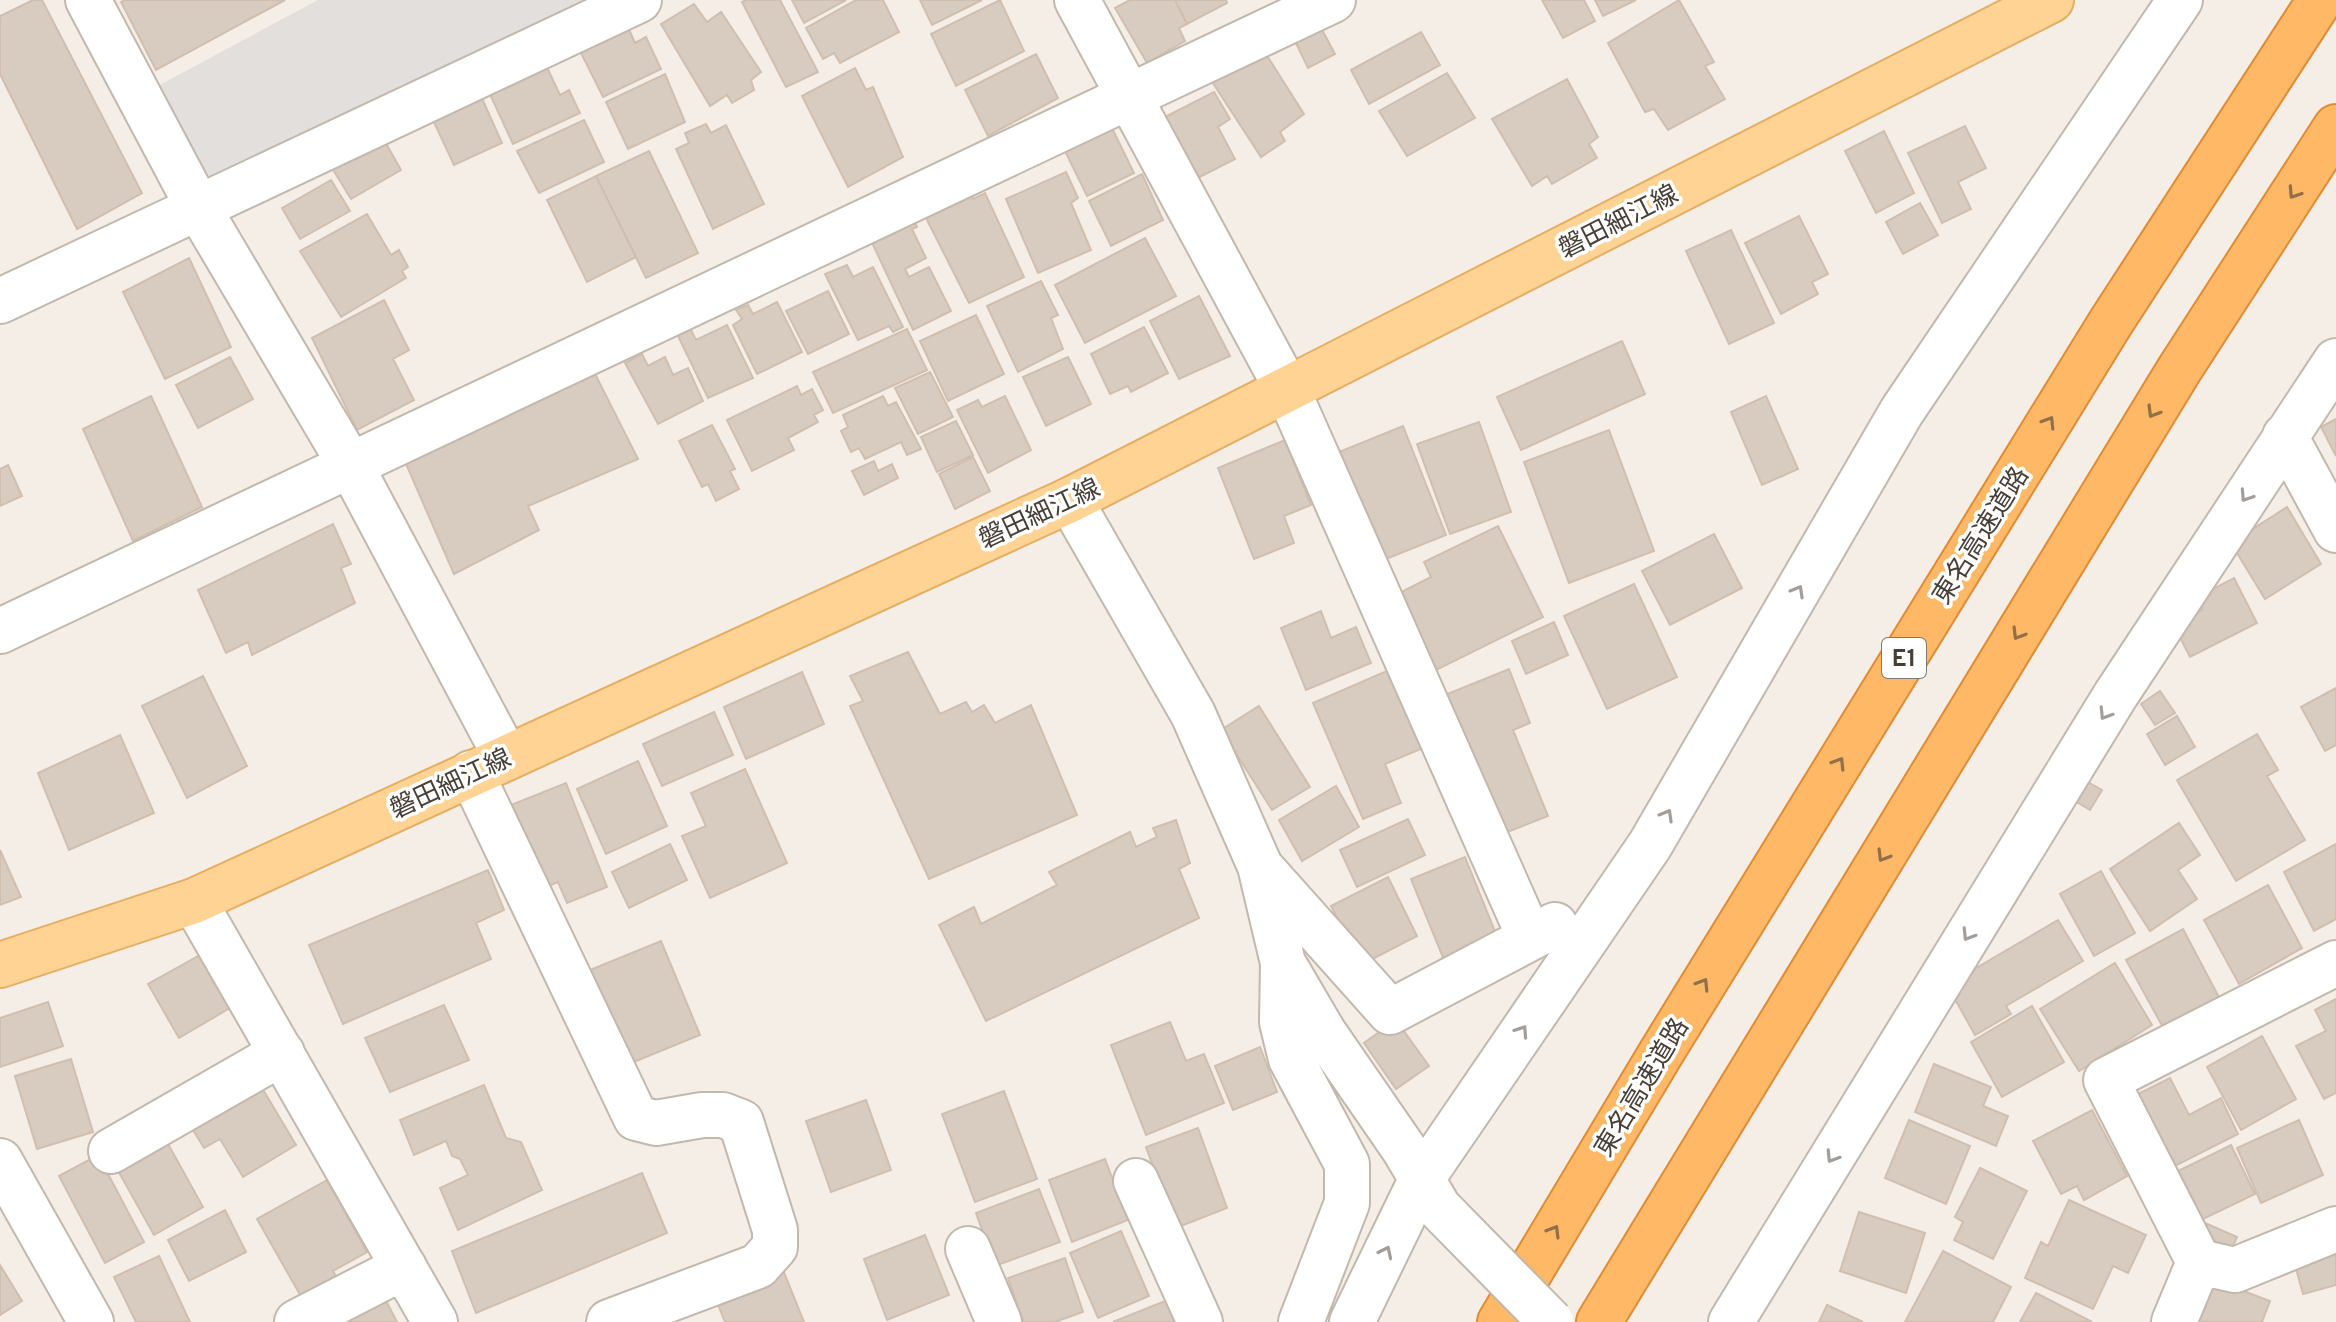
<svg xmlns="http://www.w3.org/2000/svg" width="2336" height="1322" viewBox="0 0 2336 1322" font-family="Overpass,'Noto Sans JP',sans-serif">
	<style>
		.parking { fill: #e2dfdc }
		.building { fill: #d8cbbf; stroke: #d0bfaf; stroke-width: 2 }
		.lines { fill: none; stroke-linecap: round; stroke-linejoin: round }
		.minor-casing { stroke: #c2b8ac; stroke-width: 48 }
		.major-casing { stroke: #e5ae63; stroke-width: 48 }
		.highway-casing { stroke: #e08b35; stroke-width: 48 }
		.minor { stroke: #fff; stroke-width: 44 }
		.major { stroke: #ffd394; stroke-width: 44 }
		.highway { stroke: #ffb966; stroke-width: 44 }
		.minor-bridge-casing { stroke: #c2b8ac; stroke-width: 48; stroke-linecap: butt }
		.minor-bridge { stroke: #fff; stroke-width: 44 }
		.oneway { stroke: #916f49 }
		.oneway2 { stroke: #a39e9a }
		.labels { text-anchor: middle; stroke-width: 7; stroke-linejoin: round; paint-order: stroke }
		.shield { fill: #fff; stroke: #7e7872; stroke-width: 2 }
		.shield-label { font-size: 24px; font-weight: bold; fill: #473e36 }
		.street-label { font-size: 26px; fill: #473e36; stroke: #fff }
	</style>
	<rect width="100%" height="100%" fill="#f4eee7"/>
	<path class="parking" d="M318 0H600L206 191 156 87Z"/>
	<path class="building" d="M33 0H42L142 193 77 229 0 74V16Z
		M125 0H285L156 70 121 2Z
		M746 0H780L818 72 786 87 742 2Z
		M792 0H846L804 23Z
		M856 0H883L899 32 840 63 834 53 823 59 806 28Z
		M920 0H982L932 25Z
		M1000 0 1024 51 956 86 931 34Z
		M1130 0H1175L1187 24 1179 28 1185 41 1147 63 1115 8Z
		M1175 0H1226L1227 3 1187 24Z
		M1542 0H1584L1595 21 1563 38Z
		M1595 0H1636L1603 16Z
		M1679 0 1714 62 1705 66 1725 99 1668 130 1654 109 1645 112 1608 43Z
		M694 4 707 22 721 12 761 72 751 80 754 90 732 103 727 95 710 106 661 24Z
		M623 16 635 43 646 37 661 69 603 97 574 39Z
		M1319 24 1335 54 1308 68 1293 37Z
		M1421 32 1440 65 1369 104 1351 70Z
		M1259 43 1304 114 1280 132 1285 141 1261 157 1209 77Z
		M1036 54 1058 98 988 136 965 90Z
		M544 61 560 95 569 90 580 113 513 144 488 90Z
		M855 68 866 90 873 87 903 157 848 187 802 96Z
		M1447 73 1475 118 1407 156 1379 111Z
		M665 74 685 122 628 149 606 102Z
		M1567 79 1598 137 1589 144 1597 158 1552 184 1547 176 1532 186 1492 119Z
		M1214 92 1230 119 1218 127 1235 159 1194 180 1161 119Z
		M480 94 502 143 454 165 432 118Z
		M584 120 604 162 539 193 517 151Z
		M1109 122 1134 173 1087 196 1062 145Z
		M706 124 711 133 726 125 764 204 713 229 676 149 689 143 685 133Z
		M1965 126 1986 168 1958 182 1971 209 1942 223 1908 153Z
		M1884 131 1914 193 1876 213 1845 151Z
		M384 140 401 170 351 199 332 168Z
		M649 151 698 253 646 278 596 176Z
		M1066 172 1078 198 1071 203 1091 250 1038 273 1006 199Z
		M1142 174 1163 220 1111 246 1089 201Z
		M596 176 636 257 587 282 547 200Z
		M331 180 350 211 300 239 282 208Z
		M968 192 973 199 985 193 1024 277 969 303 924 214Z
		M1920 203 1938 235 1903 254 1886 222Z
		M910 211 917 227 912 229 926 258 905 269 909 277 929 267 951 311 913 330 867 232Z
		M367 214 391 255 399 250 408 267 402 271 406 278 341 317 300 251Z
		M1799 216 1828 274 1812 282 1818 294 1781 314 1745 243Z
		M1731 230 1774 323 1729 344 1686 251Z
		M1145 238 1176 296 1085 343 1055 285Z
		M189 258 231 347 165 379 123 292Z
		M847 265 853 277 873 267 903 327 893 332 889 326 858 340 825 274Z
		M1041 281 1058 315 1051 318 1063 349 1018 372 987 306Z
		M828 291 849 334 808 354 786 311Z
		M1199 296 1230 356 1179 379 1150 321Z
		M384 300 409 350 393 359 414 400 357 430 312 338Z
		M777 302 802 352 757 374 733 325 742 319 736 310 748 305 753 314Z
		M976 315 1004 374 948 401 920 341Z
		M727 325 753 378 708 398 677 334 690 328 696 340Z
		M1144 327 1168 373 1131 392 1128 386 1110 394 1091 354Z
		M907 329 927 370 833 413 813 372Z
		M1622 341 1645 394 1521 450 1497 397Z
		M642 354 648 366 665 357 673 375 688 368 703 401 658 424 625 363Z
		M230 357 253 399 198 428 176 385Z
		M1068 357 1091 404 1046 426 1023 377Z
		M591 366 638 459 528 506 539 530 454 574 403 457Z
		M930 372 953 417 918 434 895 388Z
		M797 386 801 395 812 389 823 410 814 415 818 422 788 438 794 450 752 471 727 420Z
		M151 396 202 507 133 541 83 429Z
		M883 396 888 406 896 402 921 449 907 455 901 442 865 459 859 448 851 452 841 431 848 427 843 415Z
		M1005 396 1031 450 988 473 957 410 978 400 982 407Z
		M1766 396 1798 469 1762 485 1731 412Z
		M2336 419V456L2321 427Z
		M956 421 973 455 937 472 921 437Z
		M1479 422 1511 512 1450 534 1417 444Z
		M712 425 735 469 730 471 739 489 716 501 708 484 702 487 679 441Z
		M1403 426 1446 535 1381 561 1339 452Z
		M1609 430 1654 551 1569 583 1524 462Z
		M1285 440 1311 505 1284 516 1294 543 1254 559 1218 468Z
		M973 457 990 491 955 509 939 474Z
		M874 461 878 471 892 464 898 478 864 495 852 471Z
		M8 465 22 496 0 506V469Z
		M2287 507 2321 564 2265 599 2231 543Z
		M333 524 351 564 341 568 355 603 252 655 248 642 226 653 198 590Z
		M1498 526 1543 617 1424 676 1386 600 1431 577 1424 562Z
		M1714 534 1742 588 1670 625 1642 571Z
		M2234 578 2257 623 2190 657 2173 624 2202 610 2196 598Z
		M1634 584 1677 677 1607 709 1564 616Z
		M1321 611 1331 638 1356 627 1371 663 1306 690 1281 628Z
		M1554 622 1568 655 1526 674 1512 641Z
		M908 652 940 714 966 702 972 712 984 705 995 723 1031 705 1077 815 929 879 850 706 863 701 850 676Z
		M1509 669 1530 723 1513 730 1548 816 1490 839 1435 699Z
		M1389 670 1423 748 1385 764 1401 803 1363 819 1313 703Z
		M802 672 824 724 746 759 724 707Z
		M203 676 247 766 187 798 142 706Z
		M2336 688V745L2325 751 2301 707Z
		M2160 691 2175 713 2155 725 2141 704Z
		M1259 706 1310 787 1272 810 1221 730Z
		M714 712 733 755 662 786 643 744Z
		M2177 716 2195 747 2165 765 2147 734Z
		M2257 734 2278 770 2267 776 2305 840 2236 881 2177 780Z
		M120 735 154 813 69 850 38 773Z
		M638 761 667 826 606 854 577 789Z
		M745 769 787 863 710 898 682 836 706 826 691 793Z
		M2086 781 2102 790 2090 810 2075 801Z
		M566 783 607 887 567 903 558 882 544 888 511 805Z
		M1336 786 1359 827 1302 861 1279 820Z
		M1408 819 1425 855 1357 887 1340 850Z
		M1176 820 1190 863 1179 869 1199 918 986 1021 939 925 974 907 981 924 1057 885 1049 872 1130 832 1136 847 1157 837 1153 828Z
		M2179 823 2200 855 2178 870 2197 899 2150 931 2110 869Z
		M670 844 687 880 629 908 612 872Z
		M2336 844V919L2314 931 2284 872Z
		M0 850 21 897 0 905Z
		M1465 857 1498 939 1444 960 1411 879Z
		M488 870 504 910 476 923 491 959 343 1024 309 945Z
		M2101 871 2135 933 2094 956 2060 894Z
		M1388 877 1417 936 1361 965 1331 906Z
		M2268 885 2302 948 2239 984 2204 920Z
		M2058 920 2083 961 2006 1006 2011 1014 1975 1035 1947 985Z
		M2183 929 2221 1001 2165 1031 2126 960Z
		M661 941 700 1035 624 1066 585 972Z
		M200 955 230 1008 179 1038 148 984Z
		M2115 963 2152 1025 2079 1071 2040 1009Z
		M2336 999V1093L2324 1099 2296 1046 2326 1031 2315 1010Z
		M48 1002 63 1046 0 1067V1018Z
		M444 1005 469 1060 390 1092 365 1038Z
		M2032 1006 2064 1062 2002 1097 1971 1042Z
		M1396 1020 1429 1066 1396 1089 1364 1043Z
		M1170 1022 1186 1061 1204 1054 1224 1103 1146 1135 1111 1045Z
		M2262 1036 2296 1099 2241 1130 2207 1067Z
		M1260 1047 1277 1092 1233 1110 1215 1066Z
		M71 1059 93 1132 37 1149 15 1076Z
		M1934 1064 1991 1087 1983 1106 2008 1116 1996 1146 1915 1112Z
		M2170 1078 2189 1115 2221 1098 2238 1134 2169 1169 2134 1096Z
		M259 1083 296 1145 243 1177 220 1139 204 1148 190 1125Z
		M484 1085 506 1138 521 1142 542 1190 458 1230 440 1188 468 1175 460 1159 452 1156 446 1141 414 1155 400 1120Z
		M1004 1091 1037 1179 975 1202 942 1114Z
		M866 1100 891 1170 831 1192 806 1121Z
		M2092 1110 2127 1176 2084 1200 2077 1186 2061 1194 2033 1141Z
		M1909 1120 1970 1146 1946 1204 1885 1178Z
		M2299 1120 2323 1175 2261 1203 2237 1148Z
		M1198 1128 1227 1208 1176 1228 1146 1147Z
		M167 1142 203 1207 154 1235 117 1169Z
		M2231 1145 2255 1194 2197 1222 2174 1173Z
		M98 1155 144 1242 105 1263 59 1176Z
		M1105 1159 1128 1220 1072 1242 1049 1180Z
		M1980 1168 2027 1191 1993 1259 1954 1240 1963 1222 1955 1217Z
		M642 1173 667 1233 476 1313 452 1251Z
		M327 1180 367 1252 333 1271 338 1280 303 1300 257 1219Z
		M1039 1189 1060 1242 995 1266 976 1213Z
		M2069 1200 2146 1235 2128 1273 2113 1266 2093 1309 2025 1278 2041 1242 2048 1246Z
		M225 1210 246 1252 189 1281 168 1240Z
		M1859 1212 1925 1233 1906 1293 1840 1271Z
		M2205 1223 2237 1237 2231 1251 2199 1237Z
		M1121 1231 1149 1296 1098 1318 1070 1253Z
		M925 1235 949 1295 887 1320 864 1259Z
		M2336 1242V1285L2303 1294 2292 1254Z
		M1943 1251 2011 1287 1993 1322H1905Z
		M159 1256 190 1322H136L114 1277Z
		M1065 1258 1083 1312 1055 1322H1023L1008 1278Z
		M0 1265 22 1301 0 1315Z
		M783 1270 804 1322H725L715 1297Z
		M2214 1280 2270 1301 2262 1322H2198Z
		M382 1293 397 1322H324Z
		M2036 1293 2092 1322H2020Z
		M1175 1297 1185 1322H1113Z
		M1827 1305 1863 1322H1819Z"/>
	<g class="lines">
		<g class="minor-casing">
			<path id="minor" d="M88 0 199 209 351 466 506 757
				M1077 0 1287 389 1530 938
				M0 301 639 0
				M2285 436 2336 530
				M1070 500 1193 714 1260 866 1283 963 1324 1033 1404 1149 1436 1203
				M0 631 1333 0
				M471 773 636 1118 656 1123 702 1115H723L741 1122 775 1230V1247L758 1266 609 1322
				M1264 871 1390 1012 1555 925
				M194 901 435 1322
				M1283 963 1282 1022 1291 1059 1347 1164V1203L1301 1322
				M111 1151 282 1053
				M0 1161 91 1322
				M1136 1181 1200 1322
				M968 1249 999 1322
				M2199 1262 2106 1080 2336 963
				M297 1322 404 1267
				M1352 1322 1421 1180 1650 845 1902 411 2180 0
				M1731 1322 2115 696 2336 361
				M2174 1322 2199 1262 2235 1270 2336 1229"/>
		</g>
		<g class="major-casing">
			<path id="major" d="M0 965 194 901 1070 500 2051 0"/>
		</g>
		<g class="highway-casing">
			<path id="highway" d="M1500 1322 1661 1053 2111 322 2320 0
				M1599 1322 2179 370 2336 127"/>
		</g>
		<use href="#minor" class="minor"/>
		<use href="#major" class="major"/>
		<use href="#highway" class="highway"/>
		<g class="minor-bridge-casing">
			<path id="minor-bridge" d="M1440 1209 1551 1322"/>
		</g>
		<use href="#minor-bridge" class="minor-bridge"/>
	</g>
	<defs><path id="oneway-chevron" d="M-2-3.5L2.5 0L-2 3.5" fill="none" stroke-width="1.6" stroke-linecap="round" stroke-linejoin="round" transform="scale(2)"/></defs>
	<g class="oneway">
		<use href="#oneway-chevron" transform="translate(2294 193) rotate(123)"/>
		<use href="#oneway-chevron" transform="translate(2153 412) rotate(121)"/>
		<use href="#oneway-chevron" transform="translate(2049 422) rotate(-58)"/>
		<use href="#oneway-chevron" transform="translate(2018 634) rotate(121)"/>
		<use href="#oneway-chevron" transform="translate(1839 763) rotate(-58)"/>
		<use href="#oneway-chevron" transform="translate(1883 856) rotate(121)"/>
		<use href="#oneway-chevron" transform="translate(1703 984) rotate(-58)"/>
		<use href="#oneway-chevron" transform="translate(1554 1231) rotate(-59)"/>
	</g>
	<g class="oneway2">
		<use href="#oneway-chevron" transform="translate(2246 496) rotate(123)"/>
		<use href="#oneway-chevron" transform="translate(1798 591) rotate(-60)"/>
		<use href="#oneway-chevron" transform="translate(2105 714) rotate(122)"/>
		<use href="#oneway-chevron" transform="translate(1667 815) rotate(-60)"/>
		<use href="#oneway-chevron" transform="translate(1968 935) rotate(122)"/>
		<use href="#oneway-chevron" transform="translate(1522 1031) rotate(-56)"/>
		<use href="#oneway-chevron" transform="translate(1832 1157) rotate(122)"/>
		<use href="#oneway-chevron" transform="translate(1386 1252) rotate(-64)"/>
	</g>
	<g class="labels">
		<rect class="shield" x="1882" y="638" width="44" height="40" rx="6"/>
		<g class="shield-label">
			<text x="1904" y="666">E1</text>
		</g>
		<g class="street-label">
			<text transform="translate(1618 221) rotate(-27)" y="9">磐田細江線</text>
			<text transform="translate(1039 513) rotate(-25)" y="9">磐田細江線</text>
			<text transform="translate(1980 535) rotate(-58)" y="9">東名高速道路</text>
			<text transform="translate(450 783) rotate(-25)" y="9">磐田細江線</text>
			<text transform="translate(1641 1087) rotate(-59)" y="9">東名高速道路</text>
		</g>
	</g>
</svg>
